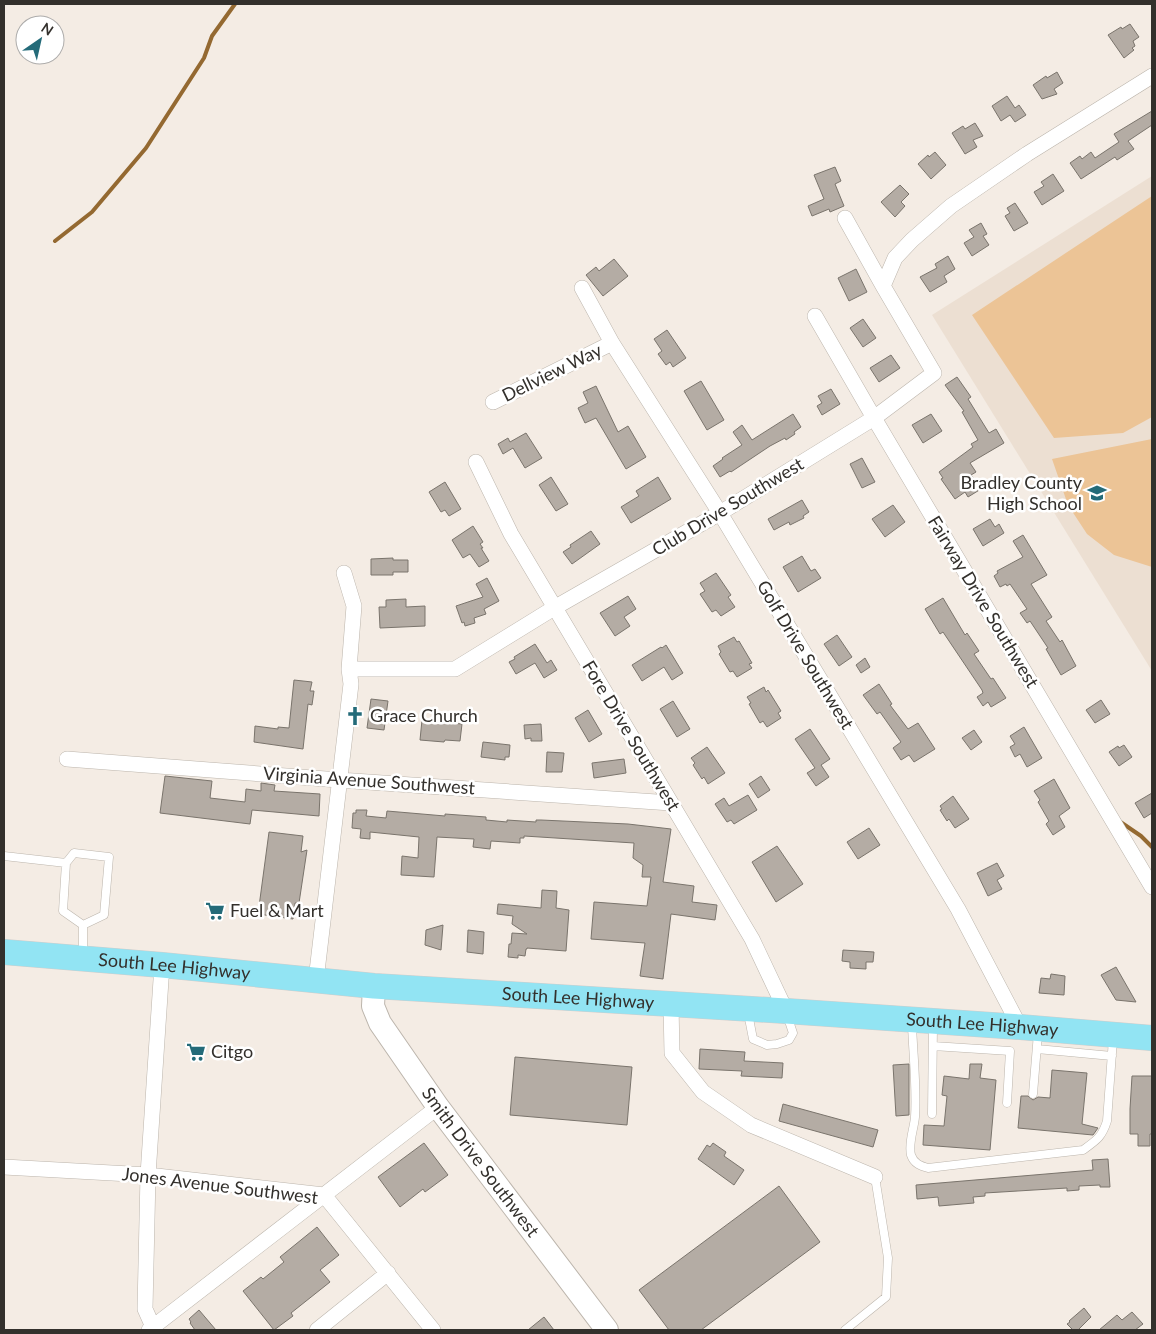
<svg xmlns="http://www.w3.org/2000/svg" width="1156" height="1334" viewBox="0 0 1156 1334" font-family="Lato,sans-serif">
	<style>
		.built { fill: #ecdfd2 }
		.green { fill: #ecc496 }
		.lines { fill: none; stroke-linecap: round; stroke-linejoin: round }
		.stream { stroke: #946931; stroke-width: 4 }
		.building { fill: #b4aca4; stroke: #7a746c }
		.lane-casing { stroke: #bcb5ac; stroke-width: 9 }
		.street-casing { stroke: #bcb5ac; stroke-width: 16 }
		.secondary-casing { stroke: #bcb5ac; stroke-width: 24 }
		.primary-casing { stroke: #cecdcc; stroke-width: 26 }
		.lane { stroke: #fff; stroke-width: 8 }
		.street { stroke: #fff; stroke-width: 15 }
		.secondary { stroke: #fff; stroke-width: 22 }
		.primary { stroke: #92e4f3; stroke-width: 25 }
		.labels { text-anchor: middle; stroke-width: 5; stroke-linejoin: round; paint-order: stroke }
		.street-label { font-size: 18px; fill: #33302c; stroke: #fff }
		.poi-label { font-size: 18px; fill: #33302c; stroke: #fff; text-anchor: start }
	</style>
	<rect width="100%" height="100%" fill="#f4ece4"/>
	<path class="built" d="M1152 176V671L932 315Z"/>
	<path class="green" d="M1152 196V417L1123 433 1054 438 972 315Z
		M1152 439V567L1114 555 1087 534 1068 505 1052 459Z"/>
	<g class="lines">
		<path class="stream" d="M55 241 92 212 146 148 204 58 212 36 235 4
			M1119 821 1141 836 1152 847"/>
	</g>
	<path class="building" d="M1130 24 1139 37 1133 41 1135 46 1132 48 1134 50 1124 58 1108 35 1121 27 1122 29Z
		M1057 72 1063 83 1054 89 1057 94 1042 99 1033 85 1046 76 1047 78Z
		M1007 96 1015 108 1019 105 1026 115 1015 122 1010 115 1001 121 992 106Z
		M1152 111V125L1128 141 1134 149 1117 160 1115 157 1081 179 1070 163 1080 156 1082 159 1091 152 1095 158 1119 142 1114 134Z
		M975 123 983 136 973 140 977 147 965 154 952 133 963 126 965 129Z
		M935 152 946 165 931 179 918 164 928 155 929 157Z
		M835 167 841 181 835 184 844 206 830 212 829 209 812 216 808 206 824 199 814 175Z
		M1053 174 1064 191 1042 205 1034 192 1044 186 1041 182Z
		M900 185 909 194 901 202 905 206 895 217 881 202Z
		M1015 203 1028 223 1014 231 1005 216 1010 213 1007 208Z
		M981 223 987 234 983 236 989 245 972 256 964 243 974 237 969 230Z
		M948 256 955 269 944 276 947 282 930 292 920 277 937 268 935 264Z
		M614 259 628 276 603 296 586 275 596 267 599 271Z
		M856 269 867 292 849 301 838 278Z
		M863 319 876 338 863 347 850 328Z
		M667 330 686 358 673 367 670 362 666 365 658 354 662 351 654 339Z
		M891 355 900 368 879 382 870 368Z
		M957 377 971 397 968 399 989 433 996 429 1004 443 970 463 976 472 971 475 981 489 968 497 965 492 955 499 941 479 943 478 939 472 973 447 971 444 978 440 962 412 964 411 945 385Z
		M701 381 724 420 707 430 684 391Z
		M596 386 618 432 628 426 646 457 626 469 596 418 585 423 578 408 588 403 583 392Z
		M831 389 840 404 822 415 817 406 822 403 818 396Z
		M793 414 801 427 794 432 795 434 786 440 785 438 770 446 731 472 730 471 720 477 713 466 723 459 722 458 742 445 733 432 742 425 752 440Z
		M931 414 942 431 923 443 912 425Z
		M526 433 542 458 525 468 513 448 503 454 498 444 508 438 510 442Z
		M862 458 875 482 862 488 850 464Z
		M551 477 568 504 556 511 539 485Z
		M658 477 671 499 631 523 621 507 639 496 636 491Z
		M445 482 461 509 449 516 445 510 441 512 429 492Z
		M802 500 809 512 803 516 804 518 790 525 789 522 774 530 768 519Z
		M893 505 905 522 885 537 872 519Z
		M990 519 995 527 999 524 1004 533 983 546 973 529Z
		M473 526 483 542 480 544 483 548H481L489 561 479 567 470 554 463 558 452 540Z
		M591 531 600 544 572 564 563 552 571 547 570 545Z
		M1023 535 1047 575 1031 584 1052 617 1046 621 1060 642 1062 640 1076 666 1061 675 1046 649 1048 648 1030 621 1027 623 1020 613 1027 609 1010 584 1007 586 1006 584 1000 587 994 576 998 573 997 571 1023 557 1013 541Z
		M802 556 811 571 815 569 821 578 798 592 783 567Z
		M393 558V560H408V572H393V575H371V559Z
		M716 573 731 595 728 597 735 607 721 616 716 610 712 612 700 594 705 591 700 583Z
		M487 578 499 601 484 609 486 614 474 618 475 623 465 626 464 622 462 623 456 606 483 597 476 584Z
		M628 596 636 609 624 617 630 626 615 636 600 613Z
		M943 598 965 635 967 633 979 651 974 654 991 679 993 678 1006 698 991 707 988 702 983 706 977 697 983 693 982 690 943 632 940 634 925 609Z
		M406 599V607L425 606V626L380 628 379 607H386V600Z
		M837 635 852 657 839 666 824 644Z
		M734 637 737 642 739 641 752 663 749 664 752 668 737 677 733 671 730 672 719 654 721 652 718 646Z
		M535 644 547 663 551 660 557 670 544 678 535 663 516 674 509 662 515 659 514 657Z
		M666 645 683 673 672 680 664 667 642 681 632 665 661 647 662 648Z
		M865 658 870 667 861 673 856 665Z
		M294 680 312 682 310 691H314L312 705 308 704 303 749 254 742 255 726 278 729V727L289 728Z
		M879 684 892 704 890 705 908 729 918 723 935 749 914 762 909 755 901 760 893 748 901 742 880 712 877 714 863 695Z
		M764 687 766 692 768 690 781 711 778 713 781 718 767 727 763 721 760 723 749 704 751 703 747 697Z
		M371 699 388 701 384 730 367 728Z
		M1101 700 1110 714 1095 723 1086 710Z
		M673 701 690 729 677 737 660 709Z
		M588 710 602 734 589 742 575 718Z
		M422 720 462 724 460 741 445 740 444 742 420 740Z
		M541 724 542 741H531V738L525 739 524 725Z
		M1024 727 1042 758 1027 767 1020 754 1015 757 1010 747 1015 744 1010 736Z
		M810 729 830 759 821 765 829 777 816 786 807 773 815 768 795 739Z
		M974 730 982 742 971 750 962 738Z
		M483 742 510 745 509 757H505V760L481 757Z
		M1124 745 1132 757 1119 766 1109 752 1118 746 1119 748Z
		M707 747 725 773 708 784 704 777 702 779 693 765 695 763 691 758Z
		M547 752 564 753 562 772H546Z
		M624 759 626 773 594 778 592 763Z
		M165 776 212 781 210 798 245 802 246 789 261 791V783L275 785 274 791 320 794 319 816 252 810 250 824 160 813Z
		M761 776 770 790 758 798 749 784Z
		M1054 779 1070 808 1059 816 1065 827 1053 835 1046 824 1049 821 1038 802 1040 800 1034 791Z
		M1152 793V813L1144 818 1135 803Z
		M748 795 757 810 734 824 731 820 727 822 715 804 724 798 729 806Z
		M953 796 969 819 955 828 949 819 947 821 940 810 942 809 940 806Z
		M356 810H367L366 816 386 818 387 811 445 816V814L486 817V820L507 822V820L536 822V820H541L628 824 671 829 663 882 694 886 692 902 717 905 715 920 671 914 663 979 640 976 645 943 591 939 594 902 647 906 651 877H642L643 865 633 858 634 843 524 836V838H520V843L491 841 490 849 473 847 474 839 437 837 434 877 401 875 402 856 418 858 419 837 370 832V839L360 838 361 829 352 828 353 813H356Z
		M869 828 880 845 858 859 847 842Z
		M269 832 303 836 301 852 307 850 299 903H295L293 919 258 914Z
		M777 846 803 884 776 902 752 862Z
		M997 863 1004 876 997 880 1002 889 988 896 977 873Z
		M542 890 557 891 556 908 569 910 566 951 527 948V949H526L525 956 518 955V958L508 957 509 944H511L512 933 527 934 512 924 513 916 497 914 498 904 541 908Z
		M443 925 441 950 425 945 426 930Z
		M468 930 484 932 483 954 467 952Z
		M843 950 874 952 873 962H866V969L850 968V962L842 961Z
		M1116 967 1136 1002 1116 1000 1101 975Z
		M1051 974 1065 976 1064 995 1039 993 1041 978 1050 979Z
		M700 1049 745 1052 744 1061 783 1063 782 1078 741 1076 742 1071 699 1069Z
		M515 1057 632 1067 627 1125 510 1115Z
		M909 1064V1115L896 1116 893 1065Z
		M970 1064H982L980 1078 996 1080 990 1150 923 1145 924 1125 944 1126 947 1096 942 1095 944 1076 969 1079Z
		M1052 1070 1087 1073 1082 1124 1098 1128 1093 1135 1018 1128 1021 1096H1028L1033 1100 1038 1097 1050 1098Z
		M1132 1076H1152V1134H1150V1146H1138V1134H1130V1109Z
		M783 1104 878 1130 873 1147 779 1121Z
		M424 1143 448 1175 425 1192 423 1189 400 1207 378 1177Z
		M713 1143 726 1152 724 1156 744 1170 734 1185 698 1159 707 1145 710 1147Z
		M1108 1159 1110 1187H1100V1185L1079 1186V1190L1067 1191V1188L985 1193V1196L973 1197 974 1203 939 1206 938 1197 917 1199 916 1185 1093 1170 1092 1160Z
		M779 1186 820 1242 701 1330H669L639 1290Z
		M317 1227 339 1255 320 1270 330 1282 291 1313 293 1316 274 1330 243 1291 261 1277 263 1279 284 1262 280 1257Z
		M1084 1308 1091 1317 1078 1330H1073L1067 1324 1070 1322 1069 1321Z
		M199 1310 216 1330H195L190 1323 191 1322 189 1319Z
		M1132 1312 1143 1324 1135 1330H1099L1117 1315 1122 1320Z
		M544 1317 554 1330H528Z"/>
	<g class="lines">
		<g class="lane-casing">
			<path id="lane" d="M4 856 66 863 63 911 83 925V955
				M66 863 74 853 109 857 104 915 83 925
				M748 1013 753 1039 767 1045 777 1044 789 1040 793 1033 787 1015
				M912 1024C913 1054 917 1087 915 1117 914 1129 908 1143 911 1155 914 1164 921 1166 928 1168L1083 1150C1097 1140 1102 1137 1107 1121L1113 1039
				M933 1046 1010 1051 1007 1103
				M1037 1049 1112 1056
				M1033 1094 1038 1033
				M932 1114 933 1025
				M845 1330 886 1297 888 1258 875 1177"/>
		</g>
		<g class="street-casing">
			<path id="street" d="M883 286 895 258 912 240 951 206 1027 154 1152 76
				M582 288 612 343 720 513 958 909 1020 1027
				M815 316 874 418 1152 887
				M493 402 612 343
				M476 462 511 534 752 939 786 1011
				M349 669H455L554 608 720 513 874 418 934 373 883 286 845 218
				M67 759 339 780 671 803
				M316 980 351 684 349 669 354 606 344 573
				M671 1005 672 1053 703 1092 751 1125 875 1177
				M4 1167 148 1175 324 1195 433 1330
				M153 1327 145 1309 148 1175 162 965
				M149 1330 438 1107
				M317 1330 388 1273"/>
		</g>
		<g class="secondary-casing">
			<g id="secondary">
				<path id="s1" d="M374 986 373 1006 380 1023 438 1107 607 1330"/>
			</g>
		</g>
		<g class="primary-casing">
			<g id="primary">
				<path id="s2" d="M4 952 162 965 374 986 786 1011 1020 1027 1152 1038"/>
			</g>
		</g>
		<use href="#lane" class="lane"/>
		<use href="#street" class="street"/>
		<use href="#secondary" class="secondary"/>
		<use href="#primary" class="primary"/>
	</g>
	<defs>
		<g id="school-bare" transform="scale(1.5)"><path d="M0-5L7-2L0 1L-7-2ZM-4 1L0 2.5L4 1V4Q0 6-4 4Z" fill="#246b79" stroke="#fff" stroke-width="2.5" paint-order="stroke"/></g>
		<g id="church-bare" transform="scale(1.5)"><path d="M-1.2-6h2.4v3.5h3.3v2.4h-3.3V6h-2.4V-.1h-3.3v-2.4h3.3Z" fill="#246b79" stroke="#fff" stroke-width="2.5" paint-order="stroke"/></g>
		<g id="supermarket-bare" transform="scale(1.5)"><path d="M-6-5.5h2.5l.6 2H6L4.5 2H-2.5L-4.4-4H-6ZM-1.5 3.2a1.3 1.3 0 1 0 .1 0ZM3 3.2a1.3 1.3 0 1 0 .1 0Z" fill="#246b79" stroke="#fff" stroke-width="2.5" paint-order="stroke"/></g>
	</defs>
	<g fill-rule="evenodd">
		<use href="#school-bare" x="1097" y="493"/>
		<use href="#church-bare" x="355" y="716"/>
		<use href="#supermarket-bare" x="215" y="911"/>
		<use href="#supermarket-bare" x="196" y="1052"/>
	</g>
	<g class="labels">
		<g class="street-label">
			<text transform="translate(552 373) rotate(-26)" y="6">Dellview Way</text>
			<text transform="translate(728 507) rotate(-31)" y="6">Club Drive Southwest</text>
			<text transform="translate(983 602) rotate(59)" y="6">Fairway Drive Southwest</text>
			<text transform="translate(805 655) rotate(59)" y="6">Golf Drive Southwest</text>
			<text transform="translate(631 736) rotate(59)" y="6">Fore Drive Southwest</text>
			<text transform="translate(369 781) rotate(4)" y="6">Virginia Avenue Southwest</text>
			<text dy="6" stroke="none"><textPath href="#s2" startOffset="171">South Lee Highway</textPath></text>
			<text dy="6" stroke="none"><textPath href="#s2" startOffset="576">South Lee Highway</textPath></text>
			<text dy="6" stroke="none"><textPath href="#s2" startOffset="981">South Lee Highway</textPath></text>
			<text dy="6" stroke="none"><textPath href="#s1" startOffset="210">Smith Drive Southwest</textPath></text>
			<text transform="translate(220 1186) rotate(7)" y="6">Jones Avenue Southwest</text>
		</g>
		<g class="poi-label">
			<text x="1082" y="489" text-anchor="end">Bradley County<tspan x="1082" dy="21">High School</tspan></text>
			<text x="370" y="722">Grace Church</text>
			<text x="230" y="917">Fuel &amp; Mart</text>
			<text x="211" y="1058">Citgo</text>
		</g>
	</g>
	<rect width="1156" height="1334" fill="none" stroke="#33302c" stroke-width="10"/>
	<g transform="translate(40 40) rotate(34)"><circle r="24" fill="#ffffff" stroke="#adacab"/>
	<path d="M0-4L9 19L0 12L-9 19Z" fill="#246b79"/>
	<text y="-8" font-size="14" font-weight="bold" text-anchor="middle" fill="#33302c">N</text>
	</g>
</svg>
